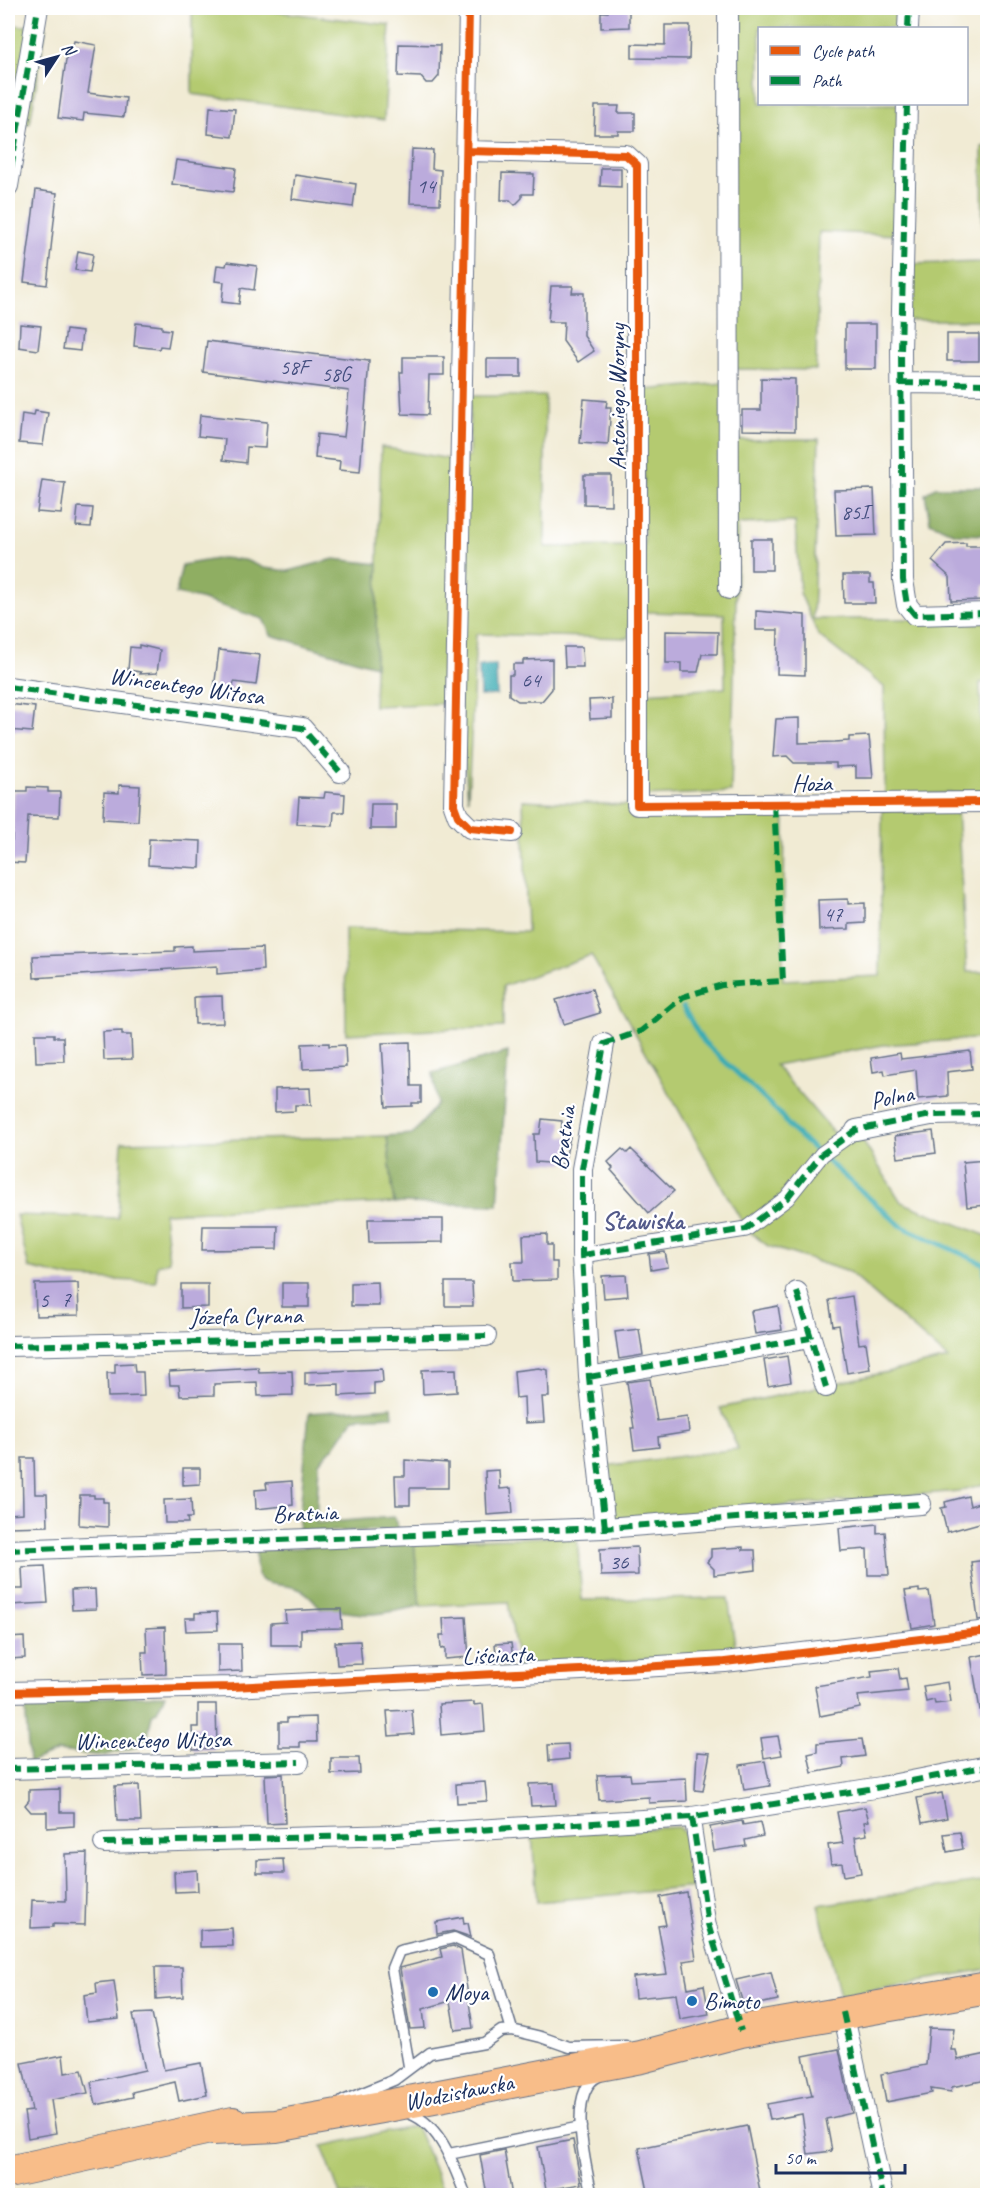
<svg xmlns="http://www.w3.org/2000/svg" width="995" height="2203" viewBox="0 0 995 2203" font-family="Caveat,sans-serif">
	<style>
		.green { fill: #b4ca6f; stroke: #687c66; stroke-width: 1.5 }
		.forest { fill: #8fae62; stroke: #556e60; stroke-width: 1.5 }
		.water { fill: #3aacb3; stroke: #2a6e88; stroke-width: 1.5 }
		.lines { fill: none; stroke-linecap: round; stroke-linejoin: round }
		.stream { stroke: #3aacb3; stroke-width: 5 }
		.building { fill: #bbabdc }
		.service-casing { stroke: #667187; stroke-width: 13 }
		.pedestrian-casing { stroke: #667187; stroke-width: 17 }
		.minor-casing { stroke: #667187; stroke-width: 22 }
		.primary-casing { stroke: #667187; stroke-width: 34 }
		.service { stroke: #fff; stroke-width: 10 }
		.pedestrian { stroke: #fff; stroke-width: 15 }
		.minor { stroke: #fff; stroke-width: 20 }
		.primary { stroke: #f8bd89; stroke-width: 32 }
		.quiet { stroke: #00873e; stroke-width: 6; stroke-dasharray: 12 6; stroke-linecap: butt }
		.cycleway-casing { stroke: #fff; stroke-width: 11 }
		.cycleway { stroke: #e8590c; stroke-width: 8 }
		.poi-dot { fill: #1f6fb2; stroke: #fff; stroke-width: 2 }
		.labels { text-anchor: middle; stroke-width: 4.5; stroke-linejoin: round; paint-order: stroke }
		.number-label { font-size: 21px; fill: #434e7e }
		.street-label { font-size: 24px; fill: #1b2f5e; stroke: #fff }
		.poi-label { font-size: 24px; fill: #1b2f5e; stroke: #fff; text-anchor: start }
		.neighbourhood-label { font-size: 26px; font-weight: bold; fill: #535a8a; stroke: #fff }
	</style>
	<rect width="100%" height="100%" fill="#fff"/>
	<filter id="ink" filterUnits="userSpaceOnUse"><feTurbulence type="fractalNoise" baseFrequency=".0167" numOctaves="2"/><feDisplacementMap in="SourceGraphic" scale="12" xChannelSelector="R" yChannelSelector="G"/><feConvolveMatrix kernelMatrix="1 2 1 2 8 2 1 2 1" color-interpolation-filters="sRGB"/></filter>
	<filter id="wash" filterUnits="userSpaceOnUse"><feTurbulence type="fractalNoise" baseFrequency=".008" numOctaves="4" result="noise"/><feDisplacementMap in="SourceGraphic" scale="24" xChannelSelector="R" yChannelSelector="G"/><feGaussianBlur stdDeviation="1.35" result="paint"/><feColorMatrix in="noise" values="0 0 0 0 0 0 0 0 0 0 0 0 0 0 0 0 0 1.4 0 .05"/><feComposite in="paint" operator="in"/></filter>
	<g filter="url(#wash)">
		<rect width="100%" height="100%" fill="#f1ebd4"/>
		<path class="green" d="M192 8H247L390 25 384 120 192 94Z
			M734 8H902L901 28H760V104H901L899 235 819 232 816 370 733 369 732 440 819 439 813 619H987V682L980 683 984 792 885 795 884 687 818 635 800 593 795 522 738 524 731 792 645 796 644 693 725 688 724 614 644 612V390L723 383Z
			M8 25 46 27 30 123 8 130Z
			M987 146V320H907L911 264 983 262 982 147Z
			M470 396H545V547L631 546 629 638 476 634 468 799 459 703 374 706 381 447 450 459 469 457Z
			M523 800 785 813 783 980 880 976 882 810 957 809 967 972H987V1038L883 1045 775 1065 838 1138 856 1130 901 1202 987 1236V1483L959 1491 608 1521 605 1466 738 1449 720 1408 948 1359 849 1272 768 1246 746 1229 591 955 503 986V1027L346 1034 345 928 527 932Z
			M387 1136 394 1203 164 1213 169 1261 157 1265 156 1282 73 1278 29 1268 16 1215 118 1218 122 1142Z
			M577 1536 582 1600 728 1598 736 1652 519 1670 508 1602 420 1606 414 1541Z
			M678 1827 691 1840 696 1887 537 1902 532 1835Z
			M987 1881V1969L840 1995 818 1905Z
			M416 2126 445 2195H340L322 2146Z"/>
		<path class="forest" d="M935 487H987V535L956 534 930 522 925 494Z
			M222 558 245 560 264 568 289 571 334 559 378 564 375 666 271 635 263 619 200 599 176 594 182 565Z
			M508 1052 498 1205 394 1203 387 1136 413 1134 437 1104 433 1073Z
			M392 1407 393 1416 354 1418 333 1448 319 1463 316 1523 394 1517 399 1530 298 1532 309 1413Z
			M414 1541 420 1606C404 1609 386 1614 369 1614 353 1614 338 1609 322 1610 316 1603 309 1593 301 1590 272 1578 253 1596 256 1550Z
			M165 1695 157 1711 152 1715 147 1740 140 1746 103 1756 58 1751 29 1763 25 1700Z"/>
		<path class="water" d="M496 665 497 695 480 696 479 666Z"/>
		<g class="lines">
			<path class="stream" d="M683 1007 702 1040 779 1113 792 1130 901 1226 984 1264 988 1304"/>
		</g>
		<g id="blocks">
			<path class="building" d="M608 8H629V27L601 28V12H608Z
				M665 25H690L689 59 632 58V44L665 45Z
				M74 41 96 45 88 93 126 98 124 117 84 113 83 121 58 118 68 45H73Z
				M399 44 440 45 439 76 433 83H426L421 77 398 76Z
				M595 106H619L618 113H635V131H618V134H594Z
				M210 107 235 109 232 137 208 134Z
				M412 149 433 150 432 169 441 170 440 204 410 203Z
				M176 160 236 168 233 192 172 184Z
				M601 168H621V187L600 186Z
				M502 173 534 174 533 194H522V198L515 205 510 200H501Z
				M295 175 356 184 353 207 292 199Z
				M36 190 57 193 47 285 24 282Z
				M78 251 93 254 90 272 75 270Z
				M227 262 257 266 254 290 241 288 239 304 222 302 224 282 215 281 217 265 226 266Z
				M551 286H573L572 293H584V336L594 351 578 362 563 341 564 322H548Z
				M136 323 162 326V329L171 330 168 347 160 346 159 349 134 346Z
				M20 324 41 326 38 350 19 347Z
				M845 324H876V369H845Z
				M66 330 82 332 80 351 63 349Z
				M947 334H979V361H947Z
				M207 341 369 361 360 472 339 470 340 461 315 458 317 434 344 437 349 391 203 372Z
				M403 357H444V375H429L428 415 402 414 400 372H403Z
				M487 359H521V377H487Z
				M761 378 795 379V431L742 430V410H761Z
				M584 399 607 401 606 407H611L608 445 580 443Z
				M35 411 48 413 43 445 19 443 22 414 34 416Z
				M200 415 267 422 265 448 247 447 246 463 223 460 225 439 198 436Z
				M584 475H611V505L584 504Z
				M42 480 65 483 61 514 37 512Z
				M874 489 876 535 836 536 834 490Z
				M78 507 93 508 91 527 76 526Z
				M751 539H772V570H751Z
				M966 543V546H987V585H984L983 600 951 601 950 577 932 561 946 544Z
				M843 575H870V583H874L875 603H844Z
				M756 611 805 615V675L777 674 778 630H756Z
				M666 631 718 632 717 654H702L698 672H681V663H666Z
				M139 645 160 650 157 673 140 674 141 672 128 670 130 647 139 648Z
				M564 647H582L583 667H565Z
				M219 650 260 655 256 685 234 682 232 692 214 689Z
				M552 659V689L542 701H518L509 695V675H513V664H523V660Z
				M612 699V718L590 719 589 700Z
				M8 704 35 707 32 732 8 730Z
				M799 718V743L835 742 849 741V737L869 736 873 778H856V766L836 767V763H794L787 756 773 757 776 719Z
				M119 785 140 786 138 821 103 819 104 792 119 793Z
				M27 787 48 788V792H60L59 817 28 816 25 863 8 862V839L12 840 14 791H27Z
				M325 792 345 794 344 812H334L333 826 297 824 299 797 324 798Z
				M371 804H396V829H370Z
				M149 839 201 841 200 868 148 865Z
				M848 899V904L865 903V923L849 924V929L819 930 818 900Z
				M192 946V951L262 948 263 970 217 974V966L34 978 33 956 175 951V947Z
				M592 989 600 1013 564 1024 556 1000Z
				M222 996 223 1023 195 1024 194 997Z
				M122 1031V1035H131L132 1059 104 1060 103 1032Z
				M35 1034H54V1037H63L64 1061 36 1062Z
				M410 1042 411 1086H421V1103H412V1106L386 1107 382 1043Z
				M329 1043V1046L345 1045 346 1067 303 1069 302 1044Z
				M970 1051 972 1069 947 1072 948 1096 918 1099 916 1070 885 1075 884 1070 873 1072 871 1058 900 1053 901 1059Z
				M310 1088 311 1105H295V1111L275 1112V1089Z
				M542 1119 562 1121 561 1136 570 1137 564 1164 535 1162 534 1134H540Z
				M933 1131 936 1153 898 1158 895 1136Z
				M622 1149 627 1153 631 1149 674 1191 649 1213 611 1170 613 1168 608 1162Z
				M986 1160 987 1205 967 1207 963 1162Z
				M368 1219H443V1242L369 1243Z
				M203 1226H278L277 1249 202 1250Z
				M547 1234V1245H552V1262H557V1280L513 1281 512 1262H524L523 1235Z
				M665 1252 668 1267 651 1270 649 1254Z
				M626 1275 628 1296 604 1298 602 1276Z
				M378 1282 379 1306H351V1283Z
				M445 1282H472L473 1306H445Z
				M78 1283 79 1315 36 1316 35 1284Z
				M282 1283H309V1307H282Z
				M181 1284H208V1307L181 1308Z
				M852 1296 859 1344 866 1343 870 1369 847 1373 839 1325 833 1326 829 1300Z
				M778 1306 782 1330 755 1334 751 1311Z
				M639 1329 643 1355 619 1359 615 1332Z
				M787 1356 791 1382 768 1386 764 1360Z
				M134 1363 135 1372H143L144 1396 108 1397 107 1373H115V1364Z
				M258 1367 259 1372 292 1371 293 1395 258 1396 257 1382 214 1384V1395L180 1396 179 1385H170L169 1372Z
				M539 1368 548 1370 549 1397H542L544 1422 525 1423 524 1397 516 1398 514 1371Z
				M382 1369 383 1382 374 1383V1394L339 1396V1384L305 1385V1372Z
				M456 1369 457 1392 423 1394 422 1370Z
				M650 1379 657 1421 687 1417 689 1432 658 1437 659 1447 634 1450 631 1428H634L627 1382Z
				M22 1458H34L35 1494H47L48 1526 8 1527V1514L23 1513Z
				M405 1460 448 1463V1488H410V1505H396L395 1476H405Z
				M183 1468H200V1484L183 1485Z
				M499 1470 500 1489 511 1488 513 1513 487 1515 485 1471Z
				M292 1481 293 1505 256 1509 255 1490 267 1489 266 1483Z
				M80 1495H94V1498H103V1502H108V1527L79 1525Z
				M968 1496 970 1506 987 1500V1521L947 1532 941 1508 946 1507 945 1502Z
				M191 1499 192 1518H187L188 1523H165L164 1500Z
				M877 1524V1533L885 1532 889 1575H868L867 1549 841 1551 839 1528Z
				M637 1547 638 1575 601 1576 600 1549Z
				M743 1547V1550H755L756 1570 714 1575V1569L707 1562 711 1557V1549Z
				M987 1560V1619L978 1620 971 1562Z
				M45 1566 48 1603 9 1605V1589H23L22 1567Z
				M95 1589 96 1609 72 1610 71 1590Z
				M919 1589V1592L929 1591 934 1624 912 1628 905 1591Z
				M325 1609H341L342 1628 301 1629V1645H271V1623L286 1622 285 1611Z
				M217 1612 218 1630 186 1631 185 1618H195V1613Z
				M466 1617 469 1657 445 1659V1648L441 1649 440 1635H444L443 1618Z
				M165 1627 166 1674 143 1675 142 1652H147L146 1628Z
				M24 1637 25 1658 8 1659V1638Z
				M360 1641 362 1664 337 1665 335 1642Z
				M511 1643 513 1659 497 1661 495 1644Z
				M218 1644H241L242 1671 218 1672Z
				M987 1654V1709L980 1710 971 1657Z
				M898 1668 900 1679 906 1678 908 1691 858 1696 860 1708 820 1716 815 1686 872 1677 871 1671Z
				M948 1682 951 1702 935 1704 934 1700 926 1702 923 1686Z
				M474 1702V1705L483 1704 485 1731 441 1735 439 1704Z
				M198 1704H216L217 1749 193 1750 192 1727H198Z
				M412 1710 414 1734 389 1736 387 1711Z
				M316 1717 317 1742H300V1747H279V1722H287V1718Z
				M778 1736 782 1755 764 1758 761 1738Z
				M862 1739 865 1756 843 1759 844 1767 812 1773 808 1754 817 1752V1743Z
				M568 1744 569 1759 549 1761 548 1745Z
				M697 1752 710 1753 703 1791 695 1790Z
				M331 1758H359L360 1773 331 1774Z
				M765 1761 770 1786 744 1790 740 1765Z
				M283 1774 285 1823 267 1824 265 1775Z
				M630 1774 631 1781 686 1778 687 1801 649 1803V1797L599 1800 597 1775Z
				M485 1782 487 1801 457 1803 456 1784Z
				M554 1783 556 1805 531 1806 529 1784Z
				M139 1785 141 1821H117L115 1786Z
				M60 1789V1812H74V1826L47 1828V1812H31L25 1805 29 1800V1790Z
				M942 1793 947 1818 922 1823 917 1798Z
				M865 1807 869 1821 864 1822 867 1835 855 1837 861 1873 844 1876 842 1863 831 1864 828 1845 843 1843 837 1812Z
				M742 1821 743 1825 760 1822 763 1836 745 1840 746 1846 714 1851 710 1827Z
				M960 1832 963 1849 947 1852 944 1834Z
				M87 1853 85 1925 53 1924V1927L31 1928 32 1900 66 1901 65 1854Z
				M283 1859 284 1873H257V1860Z
				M197 1870 198 1891 175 1892 174 1872Z
				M686 1892 696 1959 683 1961 688 1988 704 1985 709 2014 680 2019 676 1994 635 1998 633 1977 667 1974 658 1926 666 1925 660 1897Z
				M463 1917 464 1924 468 1923 471 1937 453 1931 437 1934 436 1922Z
				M232 1928 233 1946 200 1947V1930Z
				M453 1946 461 1950 473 2028 455 2030 450 2001 423 2009 425 2028 410 2029 400 1968 442 1957 440 1949Z
				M155 1967H182L183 1997 156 1999Z
				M771 1972 778 2000 744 2007 736 1980Z
				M114 1981 119 2019 87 2022 84 1995 97 1993 96 1983Z
				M152 2013 164 2070 201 2063 207 2095 179 2101 175 2082 132 2092 133 2097 96 2105 91 2082 145 2070 133 2014Z
				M929 2028 954 2029 951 2050H956L958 2060 987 2054V2080L952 2087 951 2092 931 2089 932 2093 886 2102 881 2074 926 2065Z
				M839 2049 852 2113 826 2119 832 2151 808 2154 802 2114 770 2120 767 2104 812 2096 803 2056Z
				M63 2055 65 2073 82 2070 88 2093 51 2100 56 2133 28 2138 24 2112 32 2111 22 2063Z
				M747 2126 761 2196H649L639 2148Z
				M573 2140 581 2184 546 2190 538 2147Z
				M504 2150 512 2196H487L480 2155Z"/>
		</g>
	</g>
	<g filter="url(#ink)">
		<use href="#blocks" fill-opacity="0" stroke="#667187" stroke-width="1.5"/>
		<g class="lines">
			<g class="service-casing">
				<path id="service" d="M409 2066 392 1968 399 1951 454 1938 489 1954 512 2030
					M343 2101 394 2080 430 2053 484 2043 501 2031 512 2030 541 2037 569 2047 626 2046
					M405 2112C440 2121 454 2166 466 2196
					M449 2154 581 2127
					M592 2196C586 2167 566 2090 599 2076"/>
			</g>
			<g class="pedestrian-casing">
				<path id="pedestrian" d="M582 1255 746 1229 787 1198 822 1154 856 1130
					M692 1817 708 1924 741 2031"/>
			</g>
			<g class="minor-casing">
				<path id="minor" d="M469 8 454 805 458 816 470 828 512 832
					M728 8 729 589
					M908 28 909 8
					M907 104 901 351 903 580 907 605 915 615 988 613
					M467 151 626 155 637 165V805L988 802
					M8 186 38 8
					M902 383 988 384
					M8 687 302 728 340 772
					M604 1044 582 1169V1255L589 1377 605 1528
					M856 1130 931 1115 988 1114
					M797 1292 826 1387
					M8 1346 486 1336
					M589 1377 810 1338
					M8 1550 605 1528 921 1504
					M8 1692 232 1687 642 1667 725 1662 988 1631
					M8 1769 299 1762
					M104 1843 396 1835 692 1817 881 1787 988 1766
					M843 2012 883 2196"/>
			</g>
			<g class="primary-casing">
				<path id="primary" d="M213 2129 276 2126 382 2107 641 2057 741 2031 988 1988
					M8 2172 233 2123"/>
			</g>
			<use href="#service" class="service"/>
			<use href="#pedestrian" class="pedestrian"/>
			<use href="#minor" class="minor"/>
			<use href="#primary" class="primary"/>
			<path class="quiet" d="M908 28 909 8
				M907 104 901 351 903 580 907 605 915 615 988 613
				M8 186 38 8
				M902 383 988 384
				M8 687 302 728 340 772
				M582 1255 746 1229 787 1198 822 1154 856 1130 931 1115 988 1114
				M797 1292 826 1387
				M8 1346 486 1336
				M589 1377 810 1338
				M605 1528 589 1377 582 1255V1169L604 1044 641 1031 683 997 722 985 783 981 774 803
				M8 1550 605 1528 921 1504
				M8 1769 299 1762
				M692 1817 708 1924 741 2031
				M104 1843 396 1835 692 1817 881 1787 988 1766
				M843 2012 883 2196"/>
			<g class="cycleway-casing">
				<path id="cycleway" d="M469 8 454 805 458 816 470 828 512 832
					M467 151 626 155 637 165V805L988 802
					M8 1692 232 1687 642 1667 725 1662 988 1631"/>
			</g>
			<use href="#cycleway" class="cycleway"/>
		</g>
	</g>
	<g class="poi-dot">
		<circle cx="433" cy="1992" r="6"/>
		<circle cx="692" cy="2001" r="6"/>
	</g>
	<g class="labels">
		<g class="number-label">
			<text x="426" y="193">14</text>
			<text x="294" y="374">58F</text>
			<text x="336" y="381">58G</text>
			<text x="855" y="519">85I</text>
			<text x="531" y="687">64</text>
			<text x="833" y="921">47</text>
			<text x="66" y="1306">7</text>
			<text x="44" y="1307">5</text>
			<text x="619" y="1569">36</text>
		</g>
		<g class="street-label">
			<text transform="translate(617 397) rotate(-90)" y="8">Antoniego Woryny</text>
			<text transform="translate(187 686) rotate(8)" y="8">Wincentego Witosa</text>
			<text x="812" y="791">Hoża</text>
			<text transform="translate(892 1097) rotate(-11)" y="8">Polna</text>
			<text transform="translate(563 1138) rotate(-82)" y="8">Bratnia</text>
			<text transform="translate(246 1316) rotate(-1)" y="8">Józefa Cyrana</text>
			<text transform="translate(305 1513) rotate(-2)" y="8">Bratnia</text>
			<text transform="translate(498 1655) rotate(-2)" y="8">Liściasta</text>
			<text transform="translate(153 1740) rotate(-1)" y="8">Wincentego Witosa</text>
			<text transform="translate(459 2092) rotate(-11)" y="8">Wodzisławska</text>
		</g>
		<g class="poi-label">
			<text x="445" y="2000">Moya</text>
			<text x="704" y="2009">Bimoto</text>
		</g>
		<g class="neighbourhood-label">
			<text x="643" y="1229">Stawiska</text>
		</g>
	</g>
	<rect width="995" height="2203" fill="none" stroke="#fff" stroke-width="30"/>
	<rect x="758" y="27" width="210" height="78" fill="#ffffff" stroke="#a4acbf" stroke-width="1.5"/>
	<rect x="770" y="46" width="30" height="9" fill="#e8590c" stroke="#a4acbf" stroke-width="1.5"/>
	<text x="812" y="57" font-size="18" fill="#1b2f5e">Cycle path</text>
	<rect x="770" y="76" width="30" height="9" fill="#00873e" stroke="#a4acbf" stroke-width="1.5"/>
	<text x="812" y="87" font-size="18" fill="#1b2f5e">Path</text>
	<g transform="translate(57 57) rotate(54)" stroke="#ffffff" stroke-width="4.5" paint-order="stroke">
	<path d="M0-4.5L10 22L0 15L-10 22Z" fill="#1b2f5e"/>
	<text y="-9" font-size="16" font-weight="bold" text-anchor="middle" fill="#1b2f5e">N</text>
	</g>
	<path d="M776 2164v9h129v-9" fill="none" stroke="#1b2f5e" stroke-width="3"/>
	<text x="785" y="2164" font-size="18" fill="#1b2f5e" stroke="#ffffff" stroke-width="4.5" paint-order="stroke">50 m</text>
</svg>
